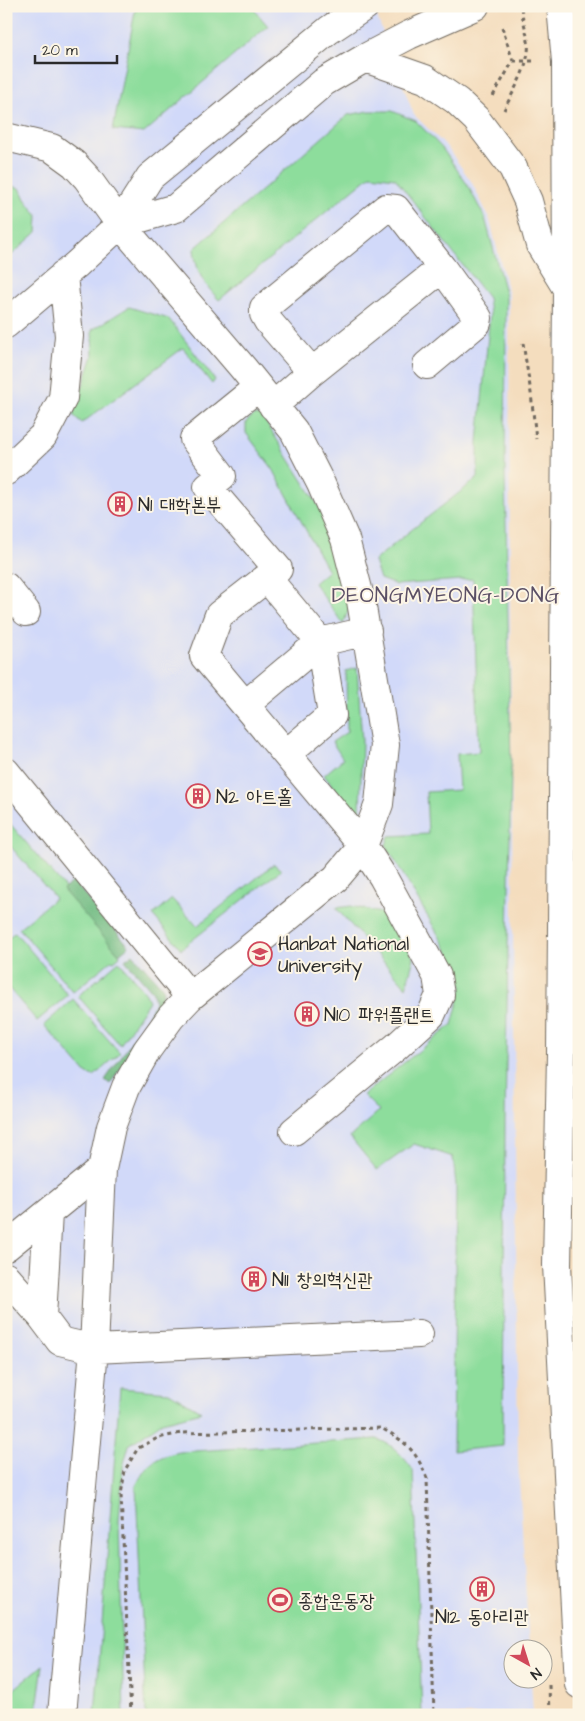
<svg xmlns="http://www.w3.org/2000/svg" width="585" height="1721" viewBox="0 0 585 1721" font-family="'Architects Daughter','Poor Story',sans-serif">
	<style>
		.built { fill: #d1d9f9 }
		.green { fill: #8ddd9c; stroke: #5c8464 }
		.forest { fill: #72bc84; stroke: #4e7458 }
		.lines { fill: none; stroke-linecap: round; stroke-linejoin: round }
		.minor-casing { stroke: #71695e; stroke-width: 30 }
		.path { stroke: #71695e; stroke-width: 3; stroke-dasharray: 4 4; stroke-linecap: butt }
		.minor { stroke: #fff; stroke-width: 28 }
		.labels { text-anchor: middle; stroke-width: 4; stroke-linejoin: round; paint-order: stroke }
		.poi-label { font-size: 19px; fill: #2b2b2b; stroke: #fcf5e5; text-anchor: start }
		.quarter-label { font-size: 21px; letter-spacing: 1px; fill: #5b5066; stroke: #fcf5e5 }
	</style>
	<rect width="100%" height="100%" fill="#fcf5e5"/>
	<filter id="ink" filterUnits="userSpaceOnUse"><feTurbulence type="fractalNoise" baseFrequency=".02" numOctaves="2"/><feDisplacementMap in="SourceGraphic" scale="10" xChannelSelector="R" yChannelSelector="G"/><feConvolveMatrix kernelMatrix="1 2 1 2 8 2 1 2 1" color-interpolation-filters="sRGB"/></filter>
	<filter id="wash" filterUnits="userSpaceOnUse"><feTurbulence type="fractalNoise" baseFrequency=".0096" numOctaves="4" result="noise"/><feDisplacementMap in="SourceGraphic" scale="20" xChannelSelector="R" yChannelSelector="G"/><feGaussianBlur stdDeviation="1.12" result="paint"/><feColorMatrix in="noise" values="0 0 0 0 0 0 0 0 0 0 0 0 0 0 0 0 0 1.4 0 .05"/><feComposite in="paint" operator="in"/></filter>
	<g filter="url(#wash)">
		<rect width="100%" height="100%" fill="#f4ddbe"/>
		<path class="built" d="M6 6H373L414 115 446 146 471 181 489 217 509 295 510 595 518 1460 529 1648H512V1678L531 1679 533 1715H6Z"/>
		<path class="green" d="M136 6H251L268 26 144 133 113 130Z
			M369 111H392L416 121 442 148 467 184 485 218 506 296 505 476 511 767 505 1122 503 1446 453 1451 456 1185 453 1157 414 1144 377 1170 350 1137 379 1111 363 1095 452 1025 462 987 456 965 386 845 389 836 428 834 426 792 459 790 457 754 479 752 473 579 396 585 380 579 374 561 405 535 478 478V442L490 314 488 298 395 178 371 175 219 300C202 281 197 274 194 249L348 115Z
			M6 185 20 188 25 199 38 216 37 232 6 260Z
			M129 307 169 319 215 380 212 384 183 348 82 423 73 415 93 356 92 330Z
			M254 415 262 416 320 508 334 539 350 606 343 624 314 583 328 571 273 469 246 433V422Z
			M357 668 362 741 360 813 349 808 324 775 343 759 332 742 347 732 346 671Z
			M6 819 118 950 120 956 114 961 112 960 73 992 19 928 55 898 6 841Z
			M274 864 281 870 181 949 153 915 172 899 197 926Z
			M351 906 381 913 397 929 414 958 406 987 336 908Z
			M15 932 68 995 37 1021 6 985V940Z
			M119 961 146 994 149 1001 120 1045 78 996Z
			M73 999 120 1053 94 1076 87 1074 44 1025Z
			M120 1388 169 1392 202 1412 162 1422 129 1445 123 1467 119 1521 124 1715H95Z
			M377 1439C394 1445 403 1456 413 1470L422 1715H146L136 1486C147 1463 155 1457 180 1452Z
			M43 1665 36 1715H6V1696Z"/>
		<path class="forest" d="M73 881 129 946 119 954 63 890Z
			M133 954 163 988 162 1007 110 1084 105 1080 147 1019 155 1003 153 992 125 960Z"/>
	</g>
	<g filter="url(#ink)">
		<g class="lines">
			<g class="minor-casing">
				<path id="minor" d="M561 6 566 62 567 289 561 1053 557 1265 579 1684
					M365 58 425 79 457 101 476 119 513 168 528 201 540 245 567 289
					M6 137 52 148 74 164 87 178 120 224 243 368 294 431 321 484 345 539 361 601 385 745 379 804 363 846 336 878 190 997 171 1017 147 1050 126 1087 111 1127 102 1169 94 1349 62 1715
					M120 224 176 208 324 82 365 58 409 35 475 6
					M6 324 77 264 120 224 150 177 329 30 365 6
					M312 372 268 321 264 314V308L386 208 396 209 442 268
					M258 387 194 439 222 476 208 487 278 569 219 615 204 656 363 846 383 877 437 976 440 995 431 1015 396 1047 294 1131
					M273 406 312 372 442 268 478 318 477 323 427 365
					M6 471 43 436 63 398 69 336 63 275
					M6 587 26 612
					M245 705 320 642 267 578
					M286 754 332 715 320 642 367 631
					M6 772 190 997
					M6 1247 102 1169
					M6 1277 42 1317 60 1341 94 1349 419 1334
					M42 1317 48 1213"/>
			</g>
			<path class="path" d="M513 61H537
				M493 96 513 61 501 24
				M504 110C514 89 531 64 528 41 526 29 522 18 521 6
				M523 343 531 393 536 439
				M549 1685 550 1715
				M131 1715 121 1495 125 1470 138 1448 158 1438 181 1433 381 1428C407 1442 416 1451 427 1478L434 1715"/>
			<use href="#minor" class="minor"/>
		</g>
	</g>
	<defs>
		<g id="building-ring" transform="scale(1.25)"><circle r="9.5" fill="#fcf5e5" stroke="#d1495b" stroke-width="1.5"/><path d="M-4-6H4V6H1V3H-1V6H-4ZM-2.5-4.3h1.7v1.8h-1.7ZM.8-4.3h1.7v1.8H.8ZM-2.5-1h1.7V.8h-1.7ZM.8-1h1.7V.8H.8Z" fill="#d1495b"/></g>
		<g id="university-ring" transform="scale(1.25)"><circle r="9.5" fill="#fcf5e5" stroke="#d1495b" stroke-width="1.5"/><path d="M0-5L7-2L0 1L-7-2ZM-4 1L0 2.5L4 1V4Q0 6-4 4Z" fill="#d1495b"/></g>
		<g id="stadium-ring" transform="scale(1.25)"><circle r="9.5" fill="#fcf5e5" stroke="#d1495b" stroke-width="1.5"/><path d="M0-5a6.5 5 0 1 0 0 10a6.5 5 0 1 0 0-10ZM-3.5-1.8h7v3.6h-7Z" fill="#d1495b"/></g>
	</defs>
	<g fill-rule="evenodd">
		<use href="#building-ring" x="120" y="504"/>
		<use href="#building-ring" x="198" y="796"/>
		<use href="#university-ring" x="260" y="954"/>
		<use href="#building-ring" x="307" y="1014"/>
		<use href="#building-ring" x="254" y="1279"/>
		<use href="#building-ring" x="482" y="1589"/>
		<use href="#stadium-ring" x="280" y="1600"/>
	</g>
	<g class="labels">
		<g class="poi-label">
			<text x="138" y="511">N1 대학본부</text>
			<text x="216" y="803">N2 아트홀</text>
			<text x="278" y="950">Hanbat National<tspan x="278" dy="22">University</tspan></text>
			<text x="324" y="1021">N10 파워플랜트</text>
			<text x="272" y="1286">N11 창의혁신관</text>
			<text x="298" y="1607">종합운동장</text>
			<text x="482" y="1623" text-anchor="middle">N12 동아리관</text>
		</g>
		<g class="quarter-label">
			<text x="446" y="602">DEONGMYEONG-DONG</text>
		</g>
	</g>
	<rect width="585" height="1721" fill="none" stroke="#fcf5e5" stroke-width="25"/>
	<g transform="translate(528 1664) rotate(141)"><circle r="24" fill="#fcf5e5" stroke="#a8a49b"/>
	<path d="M0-4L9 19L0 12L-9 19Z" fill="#d1495b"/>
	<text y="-8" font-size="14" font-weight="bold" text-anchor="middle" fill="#2b2b2b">N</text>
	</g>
	<path d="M35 55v8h82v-8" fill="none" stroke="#2b2b2b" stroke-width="2.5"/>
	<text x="42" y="55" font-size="15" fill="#2b2b2b" stroke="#fcf5e5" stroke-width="4" paint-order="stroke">20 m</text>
</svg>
